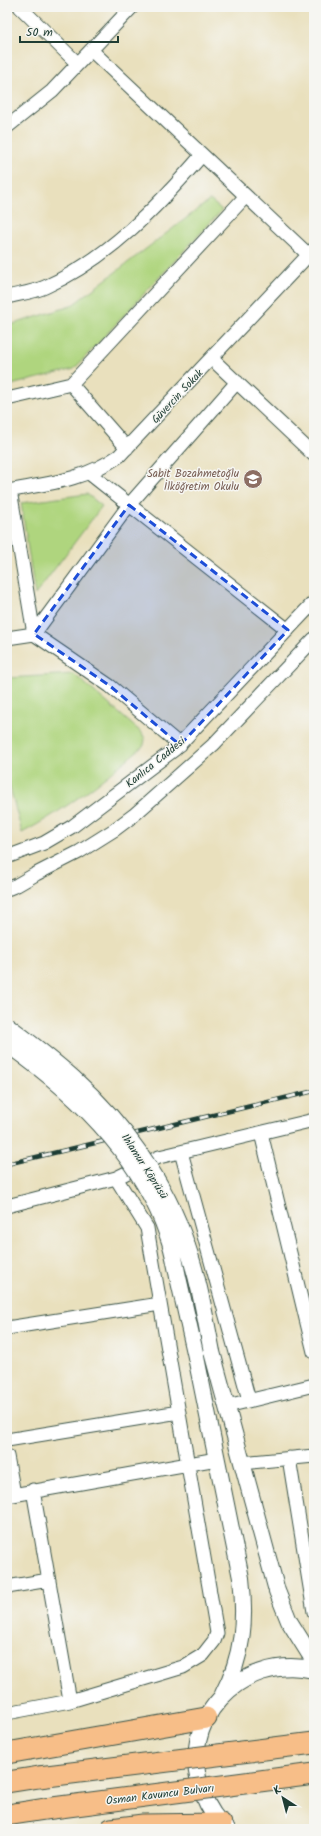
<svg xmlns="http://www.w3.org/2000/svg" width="321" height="1836" viewBox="0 0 321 1836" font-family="Kalam,sans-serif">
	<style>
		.green { fill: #afd57e; stroke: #678959 }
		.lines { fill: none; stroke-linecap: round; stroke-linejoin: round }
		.minor-casing { stroke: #3d5549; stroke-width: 15 }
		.tertiary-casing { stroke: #3d5549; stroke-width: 18 }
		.trunk-casing { stroke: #3d5549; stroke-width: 23 }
		.minor { stroke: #fff; stroke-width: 13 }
		.tertiary { stroke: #fff; stroke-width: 16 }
		.trunk { stroke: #f7be88; stroke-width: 21 }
		.rail-casing { stroke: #1f3d34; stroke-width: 4.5 }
		.rail { stroke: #f6f6f2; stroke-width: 3; stroke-dasharray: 9; stroke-linecap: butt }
		.tertiary-bridge-casing { stroke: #3d5549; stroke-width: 18; stroke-linecap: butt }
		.trunk-bridge-casing { stroke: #3d5549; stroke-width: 23; stroke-linecap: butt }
		.tertiary-bridge { stroke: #fff; stroke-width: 16 }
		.trunk-bridge { stroke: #f7be88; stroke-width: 21 }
		.marked { fill: #1d4ed8; fill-opacity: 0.2; stroke: #1d4ed8; stroke-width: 3; stroke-dasharray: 8 5; stroke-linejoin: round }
		.labels { text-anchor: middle; stroke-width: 3; stroke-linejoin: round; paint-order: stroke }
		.street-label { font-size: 11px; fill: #1f3d34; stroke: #f6f6f2 }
		.education-label { font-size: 11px; fill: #785e54; stroke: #f6f6f2; text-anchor: end }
	</style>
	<rect width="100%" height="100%" fill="#f6f6f2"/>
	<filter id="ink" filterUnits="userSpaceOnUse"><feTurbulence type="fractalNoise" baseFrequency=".025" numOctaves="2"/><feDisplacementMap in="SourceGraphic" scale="8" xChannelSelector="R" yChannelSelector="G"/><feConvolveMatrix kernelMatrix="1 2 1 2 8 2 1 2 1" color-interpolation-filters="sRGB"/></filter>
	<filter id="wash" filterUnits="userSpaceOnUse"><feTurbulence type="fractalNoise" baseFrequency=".012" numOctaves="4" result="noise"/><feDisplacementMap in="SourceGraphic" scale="16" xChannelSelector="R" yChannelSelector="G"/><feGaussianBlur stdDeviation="0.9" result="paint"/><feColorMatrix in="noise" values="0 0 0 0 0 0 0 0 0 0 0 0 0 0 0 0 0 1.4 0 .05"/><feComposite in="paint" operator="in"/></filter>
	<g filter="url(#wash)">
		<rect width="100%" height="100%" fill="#e9e0bd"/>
		<path class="green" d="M210 200 222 210 74 369 7 386V326L71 306Z
			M87 494 102 506 35 595 21 503Z
			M74 674 142 733 145 739 144 745C106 778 67 809 22 833L7 776V678Z"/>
	</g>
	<g filter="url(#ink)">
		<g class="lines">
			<g class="minor-casing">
				<path id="minor" d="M20 7 78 64
					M91 50 314 260
					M7 127 52 91 132 7
					M7 297C19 294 34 292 45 287 108 259 158 206 202 155
					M212 359 314 455
					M71 384 127 448
					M7 399 71 384 246 196
					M89 473 288 630
					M10 490 34 634 110 686 180 745
					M7 491C50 483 82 481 119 456L314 249
					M7 638 34 634 129 505 237 382
					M7 857 44 843 73 826 175 749 314 602
					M7 889 17 885 36 874 79 852 114 830 134 815 213 745 314 639
					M261 1133 314 1352
					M181 1152 249 1400
					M7 1206 116 1178 159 1157 314 1120
					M7 1328 160 1304
					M227 1406 314 1385
					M7 1440 179 1412
					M7 1456 14 1494
					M289 1458 314 1612
					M242 1463 314 1456
					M33 1490 70 1701
					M7 1496 217 1459
					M7 1587 49 1580
					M7 1713 70 1701 183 1667 203 1655 214 1641 217 1633 147 1228 116 1178"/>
			</g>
			<g class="tertiary-casing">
				<path id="tertiary" d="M212 1352 277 1591 289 1621 314 1661
					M196 1357 241 1578C246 1620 243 1656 223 1694
					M227 1829C216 1820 208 1807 203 1794 174 1723 241 1652 314 1670"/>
			</g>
			<g class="trunk-casing">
				<path id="trunk" d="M7 1753 206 1718
					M7 1782 39 1777
					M7 1815 45 1809
					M111 1829 143 1825 221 1824"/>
			</g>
			<use href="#minor" class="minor"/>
			<use href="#tertiary" class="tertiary"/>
			<use href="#trunk" class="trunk"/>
			<g class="rail-casing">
				<path id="rail" d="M7 1164 314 1091"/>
			</g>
			<use href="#rail" class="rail"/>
			<g class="tertiary-bridge-casing">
				<path id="tertiary-bridge" d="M7 1025C29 1042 52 1059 73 1078 123 1123 166 1182 187 1246 199 1280 205 1317 212 1352
					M7 1044C75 1092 141 1155 168 1236 173 1249 175 1263 178 1277 184 1304 190 1330 196 1357"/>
			</g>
			<g class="trunk-bridge-casing">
				<path id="trunk-bridge" d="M39 1777 314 1743
					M45 1809 314 1774"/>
			</g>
			<use href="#tertiary-bridge" class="tertiary-bridge"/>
			<use href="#trunk-bridge" class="trunk-bridge"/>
		</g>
	</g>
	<path class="marked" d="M129 505 288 630 180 745 110 686 34 634Z"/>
	<defs>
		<g id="school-disc" transform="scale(1)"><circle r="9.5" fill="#8d6e63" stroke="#f6f6f2"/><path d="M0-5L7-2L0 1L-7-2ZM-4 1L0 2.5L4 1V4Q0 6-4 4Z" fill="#fff"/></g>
	</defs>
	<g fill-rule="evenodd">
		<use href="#school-disc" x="253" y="479"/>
	</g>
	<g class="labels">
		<g class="street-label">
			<text transform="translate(177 396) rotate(-47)" y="4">Güvercin Sokak</text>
			<text transform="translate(155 762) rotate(-39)" y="4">Kanlıca Caddesi</text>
			<text transform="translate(145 1166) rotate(57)" y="4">Ihlamur Köprüsü</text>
			<text transform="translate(160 1794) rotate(-7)" y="4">Osman Kavuncu Bulvarı</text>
		</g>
		<g class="education-label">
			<text x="239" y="477">Sabit Bozahmetoğlu<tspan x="239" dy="13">İlköğretim Okulu</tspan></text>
		</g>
	</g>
	<rect width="321" height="1836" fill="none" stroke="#f6f6f2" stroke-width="24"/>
	<g transform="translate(283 1798) rotate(324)" stroke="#f6f6f2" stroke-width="3" paint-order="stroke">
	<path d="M0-3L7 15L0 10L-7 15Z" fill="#1f3d34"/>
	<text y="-6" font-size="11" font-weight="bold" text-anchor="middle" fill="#1f3d34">K</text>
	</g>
	<path d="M20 36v6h98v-6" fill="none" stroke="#1f3d34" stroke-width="2"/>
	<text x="26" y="36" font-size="12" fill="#1f3d34" stroke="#f6f6f2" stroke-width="3" paint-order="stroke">50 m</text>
</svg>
